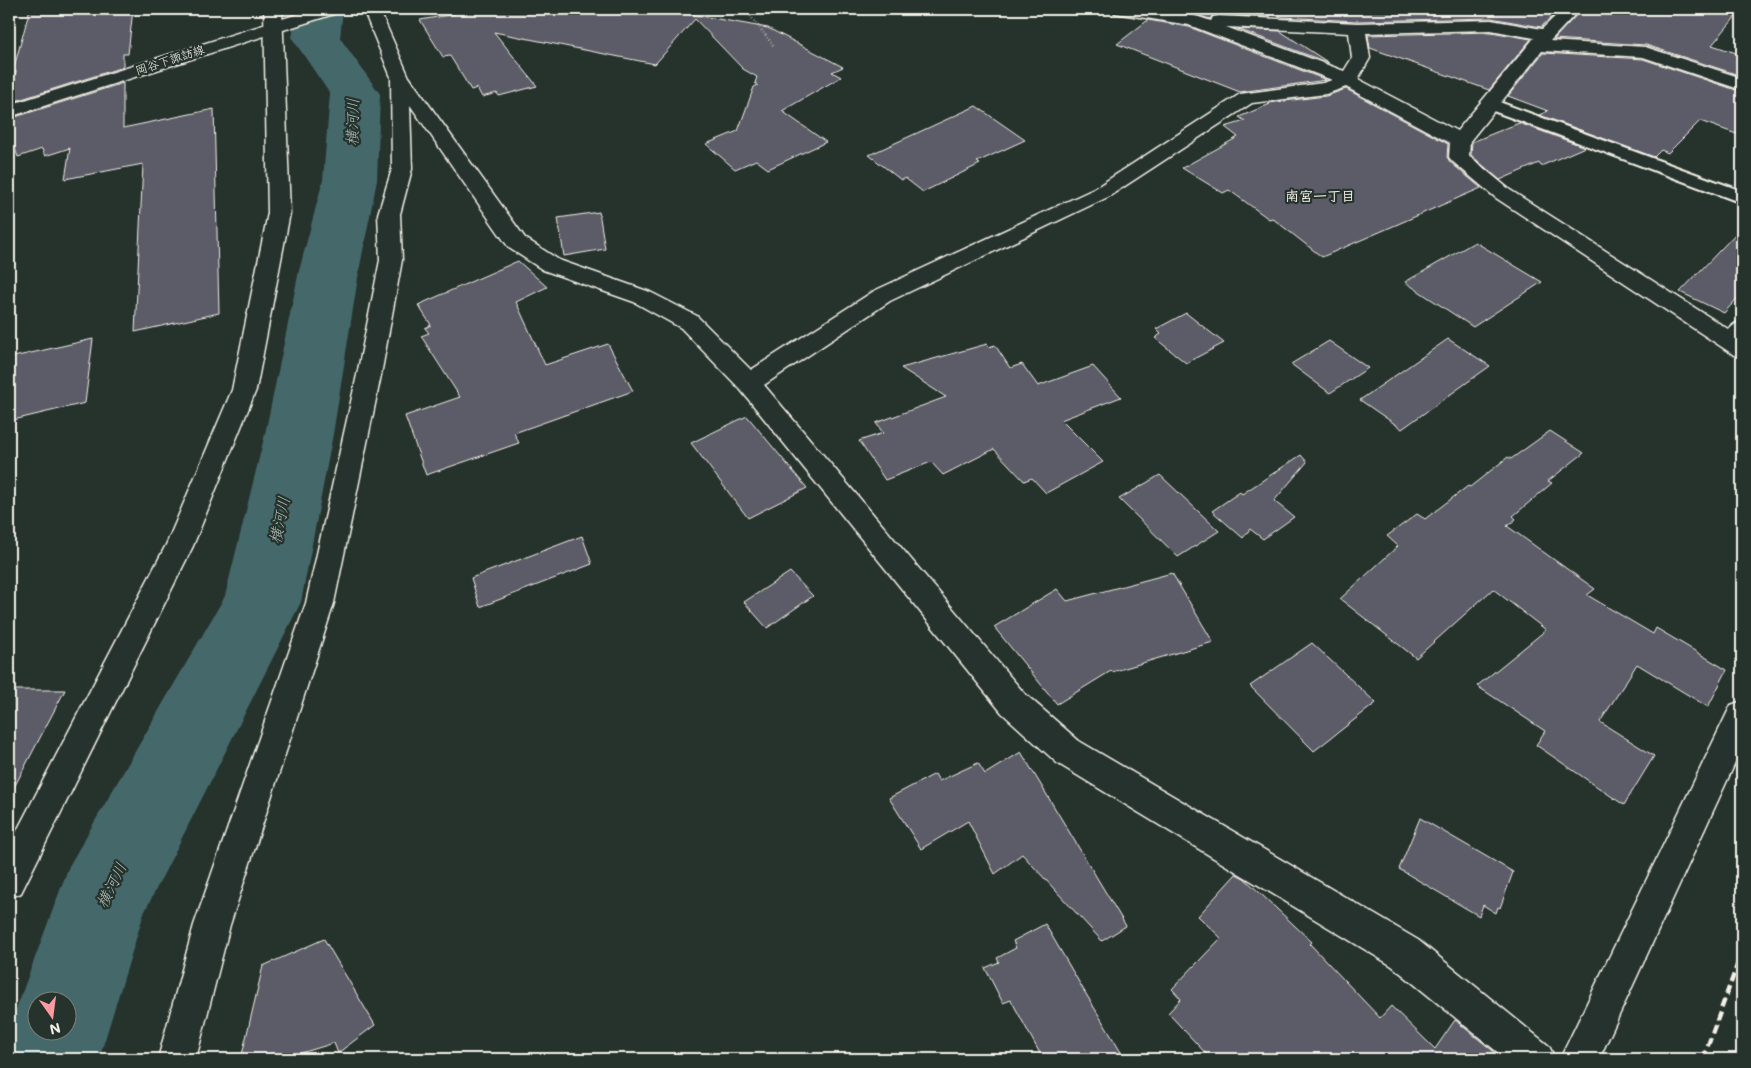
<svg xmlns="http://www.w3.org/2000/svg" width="1751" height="1068" viewBox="0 0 1751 1068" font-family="Mali,'Klee One',sans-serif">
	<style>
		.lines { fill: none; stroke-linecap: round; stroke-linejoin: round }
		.river { fill: #45696a; fill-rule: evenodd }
		.building { fill: #5b5b67; stroke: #f4f1e8 }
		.service-casing { stroke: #f4f1e8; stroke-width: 4 }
		.minor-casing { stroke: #f4f1e8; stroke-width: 3 }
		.secondary-casing { stroke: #f4f1e8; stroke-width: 3 }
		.path { stroke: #f4f1e8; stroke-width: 2.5; stroke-dasharray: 0.5 2.5; stroke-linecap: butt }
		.service { fill: #26332d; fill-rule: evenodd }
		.minor { fill: #26332d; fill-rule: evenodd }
		.secondary { fill: #26332d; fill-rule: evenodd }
		.rail { stroke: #f4f1e8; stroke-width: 4.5; stroke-dasharray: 9 4.5; stroke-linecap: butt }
		.labels { text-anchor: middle; stroke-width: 4.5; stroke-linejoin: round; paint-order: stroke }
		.far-street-label { font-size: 12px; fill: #f4f1e8; stroke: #26332d }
		.far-neighbourhood-label { font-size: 14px; font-weight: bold; fill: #f4f1e8; stroke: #26332d }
		.water-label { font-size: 16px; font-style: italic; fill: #aebbb6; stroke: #26332d }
	</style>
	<rect width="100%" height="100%" fill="#26332d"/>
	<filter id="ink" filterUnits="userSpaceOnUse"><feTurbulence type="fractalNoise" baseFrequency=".02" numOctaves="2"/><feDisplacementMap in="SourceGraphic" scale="10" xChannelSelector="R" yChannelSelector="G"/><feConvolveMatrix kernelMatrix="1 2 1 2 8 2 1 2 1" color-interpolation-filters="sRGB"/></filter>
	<g filter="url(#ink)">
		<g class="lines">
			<path class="river" d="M297 9H343L340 38 380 94 377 180 359 271 333 434 301 602 144 913 99 1059H9V1028L69 866 225 596 265 434 299 271 323 180 330 94 292 38ZM38 1000H68V1030H38Z"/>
		</g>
		<path class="building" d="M30 9H133L128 54H123V67L9 103 16 71H13Z
			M456 9H662L768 28 843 67 832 72 841 77 782 111 826 142 768 169 756 160 735 169 706 144 738 131 754 87 758 85 755 83 757 77 743 69 695 19 655 64 494 32 537 86 499 96 497 93 482 97 477 88 471 90 450 56 443 57 420 20 455 14Z
			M1164 9H1561L1541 27 1491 18 1357 21 1282 17 1272 14V11L1270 17 1219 14 1213 15 1210 19 1187 12Z
			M1582 9H1742L1712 45 1742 55V76L1646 45 1554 39Z
			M1148 20 1189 27 1326 80 1240 92 1117 44Z
			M1238 29 1280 31 1329 63Z
			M1491 32 1531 39 1489 90 1370 48 1368 35Z
			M1543 53 1643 59 1742 92V136L1700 121 1668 153 1661 150 1654 157 1539 115 1548 111 1508 96Z
			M123 83V128L214 109 219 313 135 332 143 164 65 179 70 148 45 156 42 149 18 157 9 133V119Z
			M1346 89 1448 144 1447 157 1450 162 1481 188 1322 257 1272 218 1269 219 1229 190 1223 193 1182 168 1238 137 1225 127 1245 121 1239 117 1270 104 1268 103 1326 96Z
			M976 106 1025 140 977 162 980 164 923 192 905 178 901 180 869 155Z
			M1519 123 1585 147 1541 166 1539 163 1500 180 1471 155 1472 142Z
			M599 212 605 249 564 256 558 218Z
			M1742 227V293L1724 313 1680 292Z
			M1475 242 1542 282 1473 327 1405 282Z
			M518 261 547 287 516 302 545 365 608 344 633 391 514 433 519 443 426 475 405 416 460 397 421 336 429 333 425 328 431 325 418 305Z
			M1186 313 1224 343 1186 363 1155 338 1161 334 1156 329Z
			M93 339 85 403 9 421V358Z
			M1448 339 1490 366 1402 429 1360 400Z
			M1329 341 1368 368 1330 393 1291 364Z
			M987 344 989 347 995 345 1010 368 1022 364 1038 386 1093 366 1121 397 1061 420 1103 462 1046 493 1032 478 1024 481 994 449 943 475 931 462 885 480 859 441 883 433 876 423 946 397 901 368Z
			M747 416 807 488 748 518 691 443Z
			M1550 431 1584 453 1548 481 1552 483 1513 516 1516 519 1507 526 1595 589 1587 595 1653 634 1656 628 1727 670 1708 707 1637 664 1600 722 1654 756 1624 805 1536 745 1545 731 1477 686 1546 630 1493 589 1416 658 1340 599 1398 546 1387 536 1417 514 1425 519 1468 486 1470 487 1508 457 1511 459Z
			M1301 455 1307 462 1274 501 1294 517 1263 539 1250 529 1243 538 1212 511 1240 492 1242 494Z
			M1160 475 1219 531 1178 557 1119 499Z
			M582 536 592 564 480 607 471 578Z
			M790 572 813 596 767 628 744 602Z
			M1172 573 1213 642 1112 672 1111 671 1057 704 994 627 1057 589 1067 601Z
			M1312 643 1376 703 1314 751 1250 686Z
			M9 690H65L9 797Z
			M1021 752 1126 926 1102 941 1022 854 995 874 968 821 921 849 889 798 935 774 939 781 978 763 985 774Z
			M1420 818 1513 872 1500 908 1498 907 1496 913 1483 905 1479 916 1399 869Z
			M1236 874 1244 878 1312 942 1310 944 1380 1018 1391 1006 1435 1049 1455 1020 1503 1059H1211L1168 1013 1181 999 1172 989 1221 938 1198 916Z
			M1045 924 1083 989 1125 1059H1043L1011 1000 1003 1003 985 968 999 962 997 958 1016 948 1013 941Z
			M324 939 375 1025 338 1053 334 1043 282 1059H241L263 966Z"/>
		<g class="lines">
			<g class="service-casing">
				<path id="service" d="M1491 99 1742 191V203L1485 108 1482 104 1485 100Z
					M1742 321C1743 336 1746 354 1723 347L1720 342C1726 333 1732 324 1742 321Z"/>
			</g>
			<g class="minor-casing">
				<path id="minor" d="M264 9H282L290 213 256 390 193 546 21 893 9 898V846L166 545 232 390 268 213Z
					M363 9H379L409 77 525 238 559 260 650 292 697 316 751 370 874 291 1094 189 1240 94 1323 83 1332 80 1189 25 1121 14 1115 13 1113 9C1146 9 1179 9 1211 21L1213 17 1219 16 1357 23 1491 20 1542 29 1563 9H1580L1550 41 1645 47 1742 78V90L1643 57 1542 51 1470 141 1469 156 1510 190 1742 338V357L1734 355 1496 198 1452 161 1449 157 1450 143 1346 87 1326 94 1252 103 1108 197 890 301 764 385 1024 693 1079 741 1418 940 1549 1046 1555 1059H1506L1392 966 1057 763 1002 713 740 389 681 328 634 302 543 270 509 248 410 105 412 169 400 214 402 260 381 375 334 603 230 925 196 1059H158L194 925 306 603 357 375 380 260 378 214 392 169 391 77ZM1226 27 1349 33 1352 58 1344 71ZM1491 30 1534 38 1457 131 1358 79 1370 58 1366 33Z
					M1742 701V748L1599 1059H1560L1731 705Z"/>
			</g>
			<g class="secondary-casing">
				<path id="secondary" d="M314 9H340L337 13 9 117V105Z"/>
			</g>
			<path class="path" d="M745 9 773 45"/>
			<use href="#service" class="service"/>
			<use href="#minor" class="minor"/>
			<use href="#secondary" class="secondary"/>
			<path class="rail" d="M1703 1059 1742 952"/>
		</g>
	</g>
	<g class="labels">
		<g class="far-street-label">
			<text transform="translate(170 60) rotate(-18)" y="4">岡谷下諏訪線</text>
		</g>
		<g class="far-neighbourhood-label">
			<text x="1320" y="201">南宮一丁目</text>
		</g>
		<g class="water-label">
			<text transform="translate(352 122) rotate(-89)" y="6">横河川</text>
			<text transform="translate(279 520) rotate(-78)" y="6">横河川</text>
			<text transform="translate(111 885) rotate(-64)" y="6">横河川</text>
		</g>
	</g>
	<rect width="1751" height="1068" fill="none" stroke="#26332d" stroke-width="30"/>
	<rect x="15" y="15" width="1721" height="1038" fill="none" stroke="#f4f1e8" stroke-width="2" filter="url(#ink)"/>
	<g transform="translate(52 1016) rotate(166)"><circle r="24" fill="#26332d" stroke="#787f78"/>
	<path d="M0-4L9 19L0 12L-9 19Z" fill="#ff9aa2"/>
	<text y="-8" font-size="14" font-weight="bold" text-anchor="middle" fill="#f4f1e8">N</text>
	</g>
</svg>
